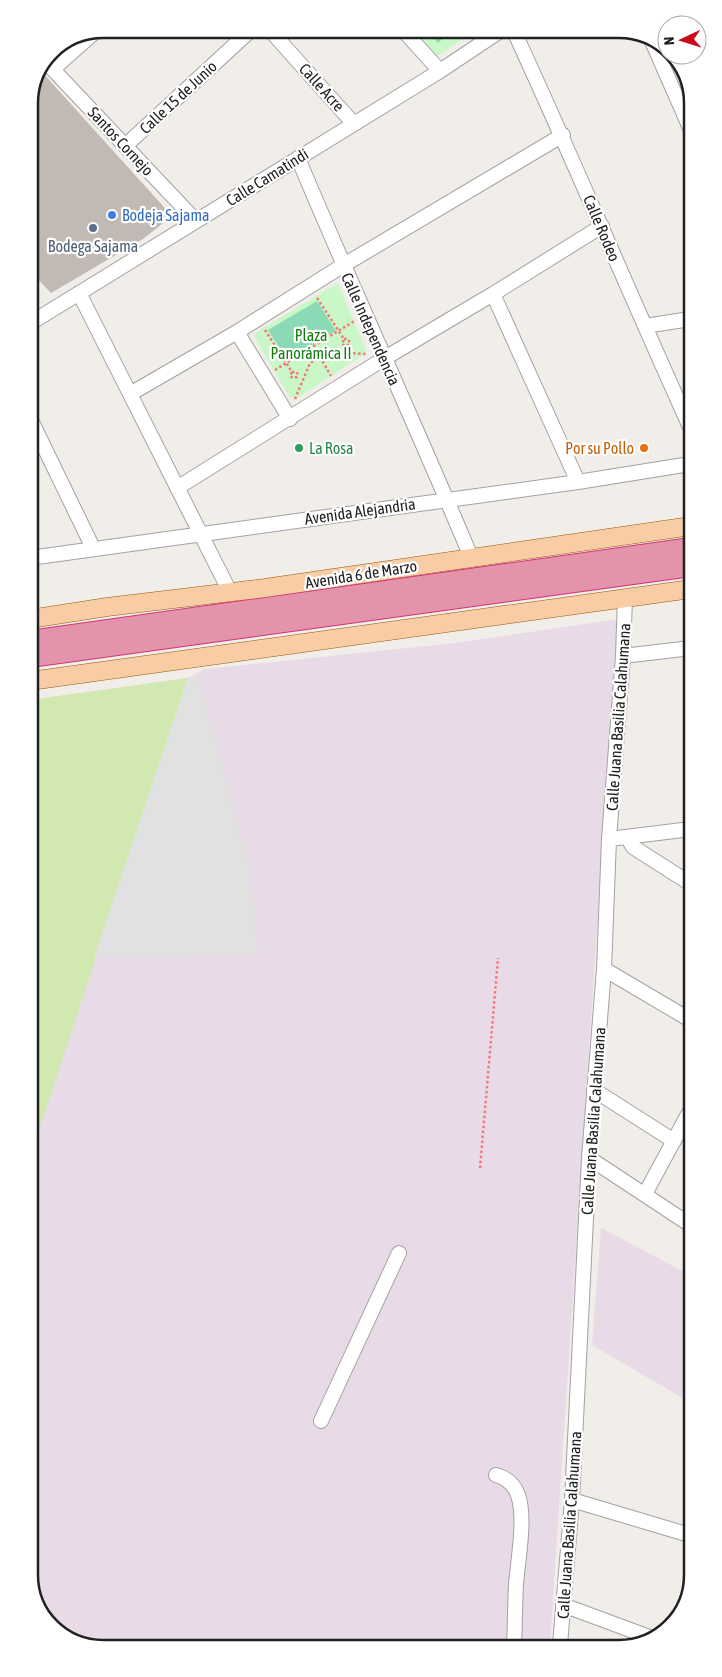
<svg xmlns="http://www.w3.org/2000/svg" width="722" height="1677" viewBox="0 0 722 1677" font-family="'Asap Condensed',sans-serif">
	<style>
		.industrial { fill: #e9dae8 }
		.grass { fill: #d1e8b1 }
		.park { fill: #c9f7c8 }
		.pitch { fill: #8adbb5 }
		.parking { fill: #e1e1e1 }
		.building { fill: #c1b9b4 }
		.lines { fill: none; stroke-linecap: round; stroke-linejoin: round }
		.minor-casing { stroke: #a2a2a2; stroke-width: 16 }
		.major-casing { stroke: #965a08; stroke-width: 19 }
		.highway-casing { stroke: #d33177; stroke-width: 22 }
		.path { stroke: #f37876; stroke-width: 2.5; stroke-dasharray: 2.5 2.5; stroke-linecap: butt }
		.minor { stroke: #fff; stroke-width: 14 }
		.major { stroke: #f8cda6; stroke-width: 18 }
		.highway { stroke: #e394aa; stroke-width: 20 }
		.shop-dot { fill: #3f7fe0; stroke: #fff; stroke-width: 2 }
		.service-dot { fill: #5c6f8a; stroke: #fff; stroke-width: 2 }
		.leisure-dot { fill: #2e9e5b; stroke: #fff; stroke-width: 2 }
		.food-dot { fill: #e8710a; stroke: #fff; stroke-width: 2 }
		.labels { text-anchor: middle; stroke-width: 4.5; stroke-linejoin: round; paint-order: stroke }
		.street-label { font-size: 16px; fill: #212121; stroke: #fff }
		.shop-label { font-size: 16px; fill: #366cbe; stroke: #fff; text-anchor: start }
		.service-label { font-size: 16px; fill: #4e5e75; stroke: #fff }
		.park-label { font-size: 16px; fill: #127c11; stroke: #fff }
		.leisure-label { font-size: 16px; fill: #27864d; stroke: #fff; text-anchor: start }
		.food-label { font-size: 16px; fill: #c56008; stroke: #fff; text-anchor: end }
		.rim { fill: none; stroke: #212121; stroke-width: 2.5 }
	</style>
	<rect width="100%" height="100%" fill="#f1ede8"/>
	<path class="industrial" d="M619 619 597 927 550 1645 97 1648 57 1633 33 1598 30 700 188 678 205 669 455 643Z
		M601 1228 692 1276 693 1404 592 1345Z"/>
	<path class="grass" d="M188 678 31 1155 30 700Z"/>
	<path class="park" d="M412 29H477L436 57Z
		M336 284 339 286 366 350 365 354 299 397 290 398 254 336 255 333Z"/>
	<path class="pitch" d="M426 29H453L438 43Z
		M317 301 336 331 287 360 268 330Z"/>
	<path class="parking" d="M188 678 199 680 249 866 258 954 94 958Z"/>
	<path class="building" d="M41 71 172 216 143 239 51 293 29 270V98Z"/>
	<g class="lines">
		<g class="minor-casing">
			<path id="minor" d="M269 29 354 124
				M402 29 440 71
				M513 29C574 161 630 295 690 427
				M651 39 690 128
				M45 61 196 221
				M53 69 96 31
				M125 146 252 29
				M298 158C354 292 415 423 471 557
				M79 293 230 592
				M493 294 578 482
				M29 324 440 71 503 29
				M645 326 690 319
				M237 332 290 419
				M130 394 237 332 342 266 563 135
				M30 418 93 548
				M177 488 385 358 493 294 602 226
				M30 558 578 482 690 464
				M623 656 691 648
				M627 837 633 847 691 884
				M609 839 691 829
				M604 969 692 1021
				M594 1090 674 1141
				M589 1158 692 1226
				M645 1194 692 1107
				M321 1421 399 1253
				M496 1475C507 1478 514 1484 518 1495 526 1518 518 1559 516 1584 515 1604 515 1625 514 1645
				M572 1500 693 1536
				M563 1605 652 1638
				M560 1645 572 1500 589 1158 604 969 609 839 623 656 625 597"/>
		</g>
		<g class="major-casing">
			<path id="major" d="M30 619 107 607 265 588 691 526
				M30 681 691 589"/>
		</g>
		<g class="highway-casing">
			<path id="highway" d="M30 641 691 548
				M30 657 691 566"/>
		</g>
		<path class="path" d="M317 298 344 339 342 344 345 346 348 345 350 343 348 339H344
			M265 330 292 372 290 376 293 378 297 377 298 375 297 372H292
			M320 357 331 376
			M275 370 356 320
			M295 399 310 363 330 352 367 354
			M480 1168 498 958"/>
		<use href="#minor" class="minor"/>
		<use href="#major" class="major"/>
		<use href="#highway" class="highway"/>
	</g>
	<circle class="shop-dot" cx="112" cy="215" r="5"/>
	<circle class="service-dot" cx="93" cy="228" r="5"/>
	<circle class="leisure-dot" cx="299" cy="448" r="5"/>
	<circle class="food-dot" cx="644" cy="448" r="5"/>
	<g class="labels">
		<g class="street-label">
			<text transform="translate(322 87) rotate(48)" y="6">Calle Acre</text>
			<text transform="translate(178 97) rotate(-43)" y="6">Calle 15 de Junio</text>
			<text transform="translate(121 141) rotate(47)" y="6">Santos Cornejo</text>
			<text transform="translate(267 177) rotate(-32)" y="6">Calle Camatindi</text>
			<text transform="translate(602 228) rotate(67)" y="6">Calle Rodeo</text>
			<text transform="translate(371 329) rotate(66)" y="6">Calle Independencia</text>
			<text transform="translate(360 511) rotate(-8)" y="6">Avenida Alejandria</text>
			<text transform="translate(361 574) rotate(-9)" y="6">Avenida 6 de Marzo</text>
			<text transform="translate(618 717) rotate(-86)" y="6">Calle Juana Basilia Calahumana</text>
			<text transform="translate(593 1121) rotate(-86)" y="6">Calle Juana Basilia Calahumana</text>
			<text transform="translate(569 1525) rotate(-86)" y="6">Calle Juana Basilia Calahumana</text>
		</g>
		<g class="shop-label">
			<text x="122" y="221">Bodeja Sajama</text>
		</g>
		<g class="service-label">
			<text x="93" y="252">Bodega Sajama</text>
		</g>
		<g class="park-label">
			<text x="311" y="341">Plaza<tspan x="311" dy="18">Panorámica II</tspan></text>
		</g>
		<g class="leisure-label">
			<text x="309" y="454">La Rosa</text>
		</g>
		<g class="food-label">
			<text x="634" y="454">Por su Pollo</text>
		</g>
	</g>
	<path d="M0 0H722V1677H0ZM103 38H619A65 65 0 0 1 684 103V1575A65 65 0 0 1 619 1640H103A65 65 0 0 1 38 1575V103A65 65 0 0 1 103 38Z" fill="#fff" fill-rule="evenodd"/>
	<path class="rim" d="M103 38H619A65 65 0 0 1 684 103V1575A65 65 0 0 1 619 1640H103A65 65 0 0 1 38 1575V103A65 65 0 0 1 103 38Z"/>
	<g transform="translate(682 40) rotate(266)"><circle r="24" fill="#ffffff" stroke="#a6a6a6"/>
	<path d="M0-4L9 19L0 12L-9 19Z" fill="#c80a1b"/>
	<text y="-8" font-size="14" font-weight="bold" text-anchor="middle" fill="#212121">N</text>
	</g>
</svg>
